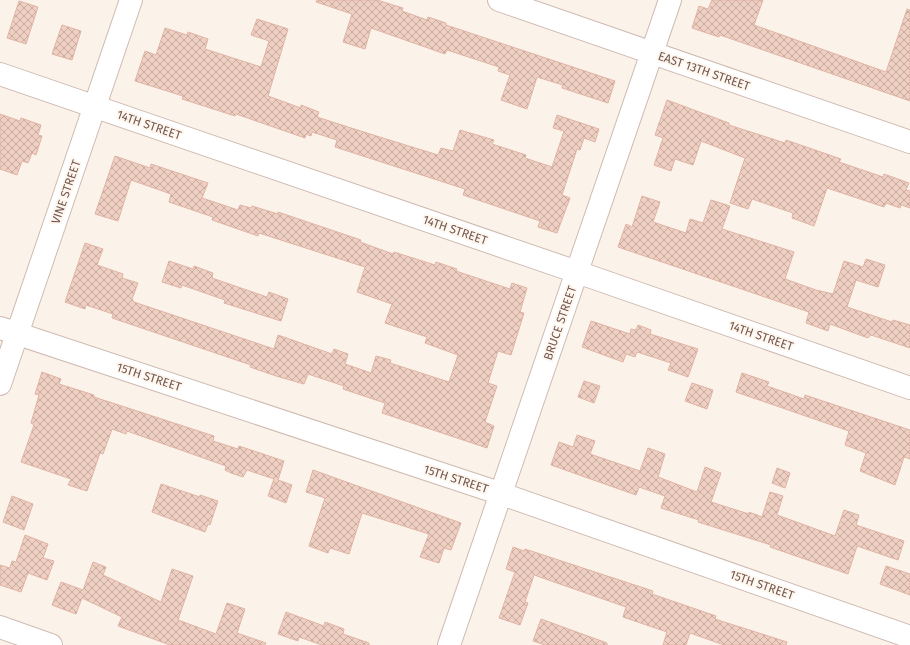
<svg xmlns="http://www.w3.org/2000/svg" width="910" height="645" viewBox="0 0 910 645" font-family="'Fira Sans',sans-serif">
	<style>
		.building { fill: url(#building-cross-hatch); stroke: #e1b4a4 }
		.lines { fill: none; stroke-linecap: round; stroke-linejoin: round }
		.minor-casing { stroke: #cfbbb2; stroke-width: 24 }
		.minor { stroke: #fff; stroke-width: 22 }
		.labels { text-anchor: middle; stroke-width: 4; stroke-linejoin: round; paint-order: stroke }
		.street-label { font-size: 12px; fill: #75574e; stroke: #fef7ef }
	</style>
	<defs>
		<pattern id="building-cross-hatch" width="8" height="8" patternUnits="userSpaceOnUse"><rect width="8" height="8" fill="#efcfc2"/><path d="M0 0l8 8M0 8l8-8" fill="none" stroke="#c6aba0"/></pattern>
	</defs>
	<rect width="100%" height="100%" fill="#fbf2e9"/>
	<path class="building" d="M317 0H377L403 8 402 11 427 20 428 17 446 23V25L615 81 608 103 562 88 563 85 537 77 527 109 501 100 510 75 498 71 499 67 447 50 445 54 371 28 365 49 343 42 352 14 316 2Z
		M712 0H763L754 25 886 72 907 9 910 10V101L720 35 719 37 692 28 699 6 708 9Z
		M19 1 38 7 26 44 7 38Z
		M257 19 288 29 268 96 301 108V105L319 112 317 117 370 134 438 155 441 148 453 151 460 130 494 140 492 144 526 155 525 158 552 167 564 131 553 128 557 115 599 129 595 142 584 138 580 150 577 149 562 195 570 198 557 233 538 227 540 221 463 195 465 189 335 147 337 140 312 132 311 136 306 134 305 138 236 114 235 116 182 99 183 96 135 81 145 51 156 55 165 28 187 35 188 32 208 39 205 49 261 67 269 41 251 35Z
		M62 25 81 31 72 60 52 54Z
		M667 100 729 123V125L785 143 786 140 841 159 839 162 883 177 884 174 909 183 906 190 910 191V208L901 205 900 208 886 203 884 207 827 188 814 226 792 218 793 213 752 199 748 209 730 203 745 158 701 141 693 165 675 159 671 171 654 165 663 138 655 135Z
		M0 114 20 121 21 118 41 125 38 135 42 136 36 155 32 153 28 163 22 161 17 175 0 169Z
		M115 156 150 168 151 164 208 183 202 198 238 210 240 205 251 208 252 206 278 214V212L361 240 360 242 393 254 394 252 435 265 436 262 457 269 456 271 510 289 512 283 527 288 520 312 524 313 511 355 498 351 488 383 497 386 485 422 494 426 487 448 382 413 385 403 343 389 344 386 308 374 304 384 276 376 250 367 251 365 112 318 113 314 86 305 85 309 65 302 85 243 103 249 97 265 123 274 122 278 138 283 132 299 134 302 274 349 278 335 332 354 334 349 348 354 345 364 371 373 376 356 391 360 390 363 449 382 458 355 425 343 427 337 385 323 392 304 357 292 365 267 259 233 258 236 212 220 213 217 169 202 171 194 131 180 118 221 95 214Z
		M642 196 660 202 653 222 686 233 690 219 703 223 711 200 730 206 722 229 794 252 785 279 816 290 833 294 844 261 863 267 866 259 885 265 878 287 856 280 847 307 892 322 893 320 910 325V348L871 335 868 338 830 324 828 331 806 323 809 312 618 247 626 224 632 227Z
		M169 261 193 269 194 266 213 273 212 278 267 297 269 292 288 299 281 321 224 303 225 300 182 285 181 288 162 282Z
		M591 321 630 334 631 329 636 330 638 325 651 330 650 334 698 349 688 377 668 370 671 363 637 352 635 357 626 354 623 362 582 347Z
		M42 372 61 379 59 384 94 395V397L214 436 213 441 238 449 239 446 284 461 278 480 292 485 286 503 268 496 274 479 247 470 243 477 231 473 225 470 226 466 127 431 126 434 112 429 103 454 100 453 87 491 68 485 71 479 21 462 34 425 31 423 39 395 35 394Z
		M742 373 769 382 767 386 804 399 805 395 910 430V459L904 457 895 485 860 471 866 453 845 445 849 431 736 392Z
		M584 381 600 386 594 403 578 397Z
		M692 383 713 390 707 409 685 401Z
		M577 435 595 441 590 454 640 471 648 448 665 454 658 477 697 492 705 467 721 473 711 502 749 514V512L762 517 770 492 783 496 777 515 835 536 844 510 859 515 856 525 904 541 898 560 857 546 848 574 770 547 771 545 698 522 699 520 661 508 665 496 639 487 636 495 551 465 559 442 573 447Z
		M777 468 790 473 785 488 772 483Z
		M313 470 461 523 451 550 444 548 439 563 420 557 429 534 362 513 349 554 330 548 328 553 309 546 325 498 306 492Z
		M161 484 200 497V495L218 501 210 525 208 524 205 532 152 512Z
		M12 496 33 504 24 530 3 522Z
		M25 535 48 544 43 558 54 561 47 580 28 573 21 592 0 585V565L10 568 12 561 16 562Z
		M513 547 524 551 525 549 653 591 652 594 716 616 715 619 787 642 786 645H724L690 633 686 645H663L667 632 623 617 626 607 534 575 525 602 528 603 520 625 499 618 515 572 506 569Z
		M93 562 106 567 103 575 161 602 172 569 193 576 178 620 216 634 227 603 245 609 237 633 266 643 265 645H170L118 626 122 617 82 598 76 614 52 605 61 582 83 590Z
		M886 566 910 574V595L880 584Z
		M286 612 324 626 325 622 344 629 343 634 369 643V645H322L299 637 298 641 278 634Z
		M541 619 607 643V645H545L533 641Z"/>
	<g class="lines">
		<g class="minor-casing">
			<path id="minor" d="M499 0 910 142
				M0 74 577 272 910 388
				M0 328 502 494 910 637
				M0 384 131 0
				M0 627 51 645
				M449 645 670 0"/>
		</g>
		<use href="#minor" class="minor"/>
	</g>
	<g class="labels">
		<g class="street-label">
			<text transform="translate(704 71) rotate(19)" y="4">EAST 13TH STREET</text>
			<text transform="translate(149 125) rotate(19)" y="4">14TH STREET</text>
			<text transform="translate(66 192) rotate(-71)" y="4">VINE STREET</text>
			<text transform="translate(455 230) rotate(19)" y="4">14TH STREET</text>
			<text transform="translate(560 323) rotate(-71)" y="4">BRUCE STREET</text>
			<text transform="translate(761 336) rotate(19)" y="4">14TH STREET</text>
			<text transform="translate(149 377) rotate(18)" y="4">15TH STREET</text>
			<text transform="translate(456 479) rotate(18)" y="4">15TH STREET</text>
			<text transform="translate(762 585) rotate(19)" y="4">15TH STREET</text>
		</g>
	</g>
</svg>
